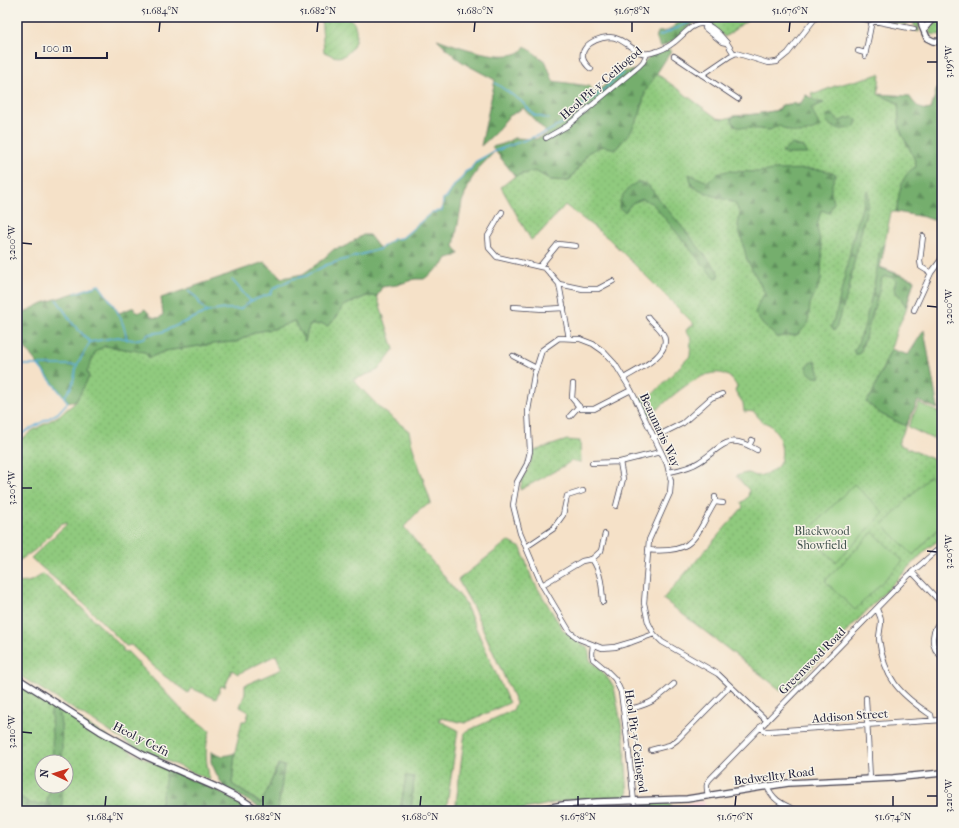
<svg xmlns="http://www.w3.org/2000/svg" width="959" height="828" viewBox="0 0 959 828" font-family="'IM FELL French Canon',serif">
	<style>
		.built { fill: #f7cfd5 }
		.grass { fill: url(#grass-dots); stroke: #59765c; fill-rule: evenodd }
		.forest { fill: url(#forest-firs); stroke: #4b6854 }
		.garden { fill: url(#garden-furrows); stroke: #59765c }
		.pitch { fill: #90ca7e; stroke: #59765c }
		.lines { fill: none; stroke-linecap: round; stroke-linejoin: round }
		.stream { stroke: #5cadd7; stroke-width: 1.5 }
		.minor-casing { stroke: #423f50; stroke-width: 6 }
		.tertiary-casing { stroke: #423f50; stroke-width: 8 }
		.primary-casing { stroke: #423f50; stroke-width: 9 }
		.minor { stroke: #fff; stroke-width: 4.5 }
		.tertiary { stroke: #fff; stroke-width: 5.5 }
		.primary { stroke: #fff; stroke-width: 7 }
		.ticks { fill: none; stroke: #22223b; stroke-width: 1.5 }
		.labels { text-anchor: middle; stroke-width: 3; stroke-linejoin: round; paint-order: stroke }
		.street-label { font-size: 12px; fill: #22223b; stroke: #f7f3e8 }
		.park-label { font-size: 12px; fill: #43544f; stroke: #f7f3e8 }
		.neatline { fill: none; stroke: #22223b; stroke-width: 1.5 }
		.ticks-label { font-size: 10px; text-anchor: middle; fill: #22223b }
	</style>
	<defs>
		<pattern id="grass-dots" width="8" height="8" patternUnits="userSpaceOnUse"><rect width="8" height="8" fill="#90ca7e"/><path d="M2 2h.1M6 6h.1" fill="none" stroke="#7cad6e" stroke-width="1.8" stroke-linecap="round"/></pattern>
		<pattern id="forest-firs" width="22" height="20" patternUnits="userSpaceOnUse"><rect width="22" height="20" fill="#74ae6d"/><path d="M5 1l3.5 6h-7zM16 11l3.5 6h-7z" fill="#5f8d5b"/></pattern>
		<pattern id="garden-furrows" width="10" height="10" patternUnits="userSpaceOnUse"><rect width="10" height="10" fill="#90ca7e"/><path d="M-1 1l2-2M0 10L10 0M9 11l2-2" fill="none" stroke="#7cad6e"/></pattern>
	</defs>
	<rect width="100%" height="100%" fill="#f7f3e8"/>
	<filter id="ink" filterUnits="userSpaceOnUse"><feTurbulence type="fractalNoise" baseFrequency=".025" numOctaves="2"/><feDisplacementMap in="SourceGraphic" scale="8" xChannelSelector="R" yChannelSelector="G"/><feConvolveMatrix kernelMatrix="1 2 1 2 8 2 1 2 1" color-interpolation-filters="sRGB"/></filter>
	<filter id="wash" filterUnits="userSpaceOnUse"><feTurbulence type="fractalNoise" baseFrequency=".012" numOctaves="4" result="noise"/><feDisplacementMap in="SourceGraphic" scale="16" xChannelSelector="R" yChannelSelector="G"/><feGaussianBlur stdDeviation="0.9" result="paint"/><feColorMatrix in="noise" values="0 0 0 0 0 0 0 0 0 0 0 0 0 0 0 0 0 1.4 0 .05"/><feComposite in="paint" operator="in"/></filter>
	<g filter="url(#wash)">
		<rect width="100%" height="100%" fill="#f5e1c8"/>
		<path class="built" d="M704 801 705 811H684V804Z"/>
		<path class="grass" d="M721 17H751L725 37 711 25Z
			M865 17H891L919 23V32L916 31 917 27 914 26V22L909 21 906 25Z
			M942 21V35L930 34C928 27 935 22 942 21Z
			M656 73 717 118 724 119 735 116 756 114 779 110 782 105 801 103 806 95 812 99 813 96 811 95 812 92 815 94 835 86 880 74 878 94 898 103C899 111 898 120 900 129 904 142 915 154 916 167L903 180 896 212H891L880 267 914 280 905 313 897 329 891 349 872 394 866 402 881 414 906 426 898 444 942 463V538L928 548 786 694 663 599 743 507 741 503 748 497 749 490 736 476C740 475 744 473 748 473 751 473 754 476 757 476 762 476 773 471 777 467 786 457 781 433 770 425 767 423 764 423 762 421 754 414 757 410 744 412L743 403 735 391 737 387C718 347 665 403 648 418L639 398 648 397 653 394 690 356 691 340 690 336 687 334 686 330 689 327 694 324 608 238 565 205 541 232 531 240 501 187 515 176 535 171 551 180 569 181 589 152 602 146 640 114 645 92Z
			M367 296H377L394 349 378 370 353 380 381 409 409 431 412 445 431 503 421 508 404 527 464 601 509 703 465 723 441 718 438 720 458 730 446 811H411L414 777 406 776 400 811H278L284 766 278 764 262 804 232 784 235 753 241 725 242 721H246L249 712 240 707 245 693V685L282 669 276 655 238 674 232 670 225 687 221 686 216 699 191 688 188 693 163 675 131 645 126 646 84 604 31 558 67 524 62 523 35 550 17 562V443L32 431 60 415 75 403 89 377 87 371 96 351 105 346 145 352 149 358 165 351 220 343 236 342 256 332 277 328 294 321 305 341 307 332 310 325 322 324 336 318 343 306Z
			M567 440 580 441 581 462 571 461 564 466 520 490 523 477 528 469 534 451Z
			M508 541 521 548 532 579 563 630 576 641 588 647 590 660 604 673 614 687 624 739 628 797 574 799 515 811H455L465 732 513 710 516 703 473 607 458 580Z
			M43 574 79 605 123 648V651L128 652 181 709 210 731C204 748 206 763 210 780L133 746 17 674V582C28 584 34 580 43 574Z
			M942 620V647L940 645H936C933 634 936 629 942 620Z
			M17 681 135 754 222 793 250 811H17ZM42 762H66V786H42Z
			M659 803 669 804 671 805 672 811H543L573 807 623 805C631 809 649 804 659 803Z"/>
		<path class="forest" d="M685 17H721L711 25C695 15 687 31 675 39 671 42 666 45 661 47L656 38 658 32 668 31Z
			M437 39C457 46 498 61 518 53 521 52 523 49 525 46L546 62 553 81 589 86 596 93 620 72 636 70 650 56 670 49 671 51 645 92 640 114 631 131 616 149 602 146 589 152 569 181 551 180 535 171 515 176 492 147 503 144 514 138 536 139 548 134 523 108 508 117 494 134 481 146 495 80 467 65 455 57Z
			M937 88H942V223L924 217 896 212C899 198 900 173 916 167 915 154 904 142 900 129 898 121 899 111 898 103L878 94 909 96C915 104 920 112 931 109Z
			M806 95 816 101 824 103 811 108 820 127C802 135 796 135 779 126L769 130 737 127 733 123 731 118 735 116 756 114 779 110 782 105 801 103Z
			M831 113 839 121 853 117 857 120 855 127C843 130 830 131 825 117Z
			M792 144 803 147 807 154H786L782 152Z
			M495 151 479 168 471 180 462 202 454 246 459 254 456 256 447 258 443 265 424 279H415L397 285 382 287 377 296H367L343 306 336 318 328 326 322 324 310 325 307 332 305 342 294 321 277 328 256 332 236 342 220 343 165 351 149 358 145 352 105 346 96 351 87 371 89 377 76 401 68 402 17 338V316L43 303 99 285 119 313 134 307V310L138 313 145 309 152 317 159 318 163 315 161 298 264 262 282 278 303 274 321 261 334 249 344 247 363 235H369L380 249 393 239 402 238 432 212 442 211 443 199 447 197 455 184 462 178 465 172 471 169 475 162Z
			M809 169 823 170 836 174C832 184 828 192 834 202L829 213 821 210 817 227 822 249 821 281 810 304 808 324 797 335 777 337 763 325 755 313 760 300 765 293 747 260 738 225 740 214 735 203 711 195 692 186 689 174 708 182 717 174 727 171 761 172 773 170Z
			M637 182 647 184 717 270 719 276 716 278 709 272 653 204 643 199 632 203 625 212 619 208C619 195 628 189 637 182Z
			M867 191 869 192 868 203 853 267 849 290 836 328 834 331 831 327 837 310 854 234Z
			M885 244 880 268 914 280 906 307 900 296 895 293 894 288 896 281 894 278 886 276 882 278 878 295 862 348 859 354H855L853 350 856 348 864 328 874 286 880 249Z
			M924 330 938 409 918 401 906 426 881 414 866 402 872 394 891 349 908 355Z
			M815 360 821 377H814L807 371 806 366Z
			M55 705 59 708 61 725 63 762H53L51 711Z
			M211 751C219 758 225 756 235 753L232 784 261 804 279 764 284 766 278 811H265L223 786 217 775 211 762Z
			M167 770 222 793 250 811H159Z
			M406 776 414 777 411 811H400Z
			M51 786H63L62 807 67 811H17V795L32 804H46Z"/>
		<path class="garden" d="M321 17C329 17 340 15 346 17 366 23 354 63 333 56 330 55 327 53 324 52Z"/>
		<path class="pitch" d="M919 403 942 414V419L933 439 908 427Z
			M930 476 942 488V525L913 555 883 525Z
			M854 484 884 513 836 562 806 533Z
			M873 532 903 561 855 610 825 581Z"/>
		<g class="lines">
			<path class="stream" d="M659 36 695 20 699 17
				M495 83 521 101 534 115 549 119
				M232 280C239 287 244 295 251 301
				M188 291 196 297 202 307 207 312
				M75 293 99 285C113 304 123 316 127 340
				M57 300 73 324 90 342
				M17 365H77
				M38 365 64 397
				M17 440 23 433 58 413 68 402 64 397 72 386 77 365 90 342 118 337 133 340 144 338 149 334 162 332 207 312 225 309H240L251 301 270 294 274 288 292 279 306 276 326 265 380 249 393 239 402 238 432 212 442 211 443 199 447 197 455 184 462 178 465 172 471 169 475 162 495 151 547 132 566 121 573 111 595 97 623 73"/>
		</g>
	</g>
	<g filter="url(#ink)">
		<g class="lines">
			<g class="minor-casing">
				<path id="minor" d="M855 17 914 29
					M705 28 722 42 727 43 734 54
					M858 51 865 53
					M674 56 738 99
					M865 56 872 20
					M591 69C571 53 591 38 609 37 626 37 634 57 651 53 659 51 667 48 673 43 682 37 692 22 703 24 712 25 721 36 727 43
					M702 75 730 56 736 53 768 63 777 62 788 53 816 17
					M546 138 567 126 639 66 643 62 647 54
					M502 212 488 236 489 248 497 257 545 268 559 284 569 338
					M923 236 920 261 921 267 931 273
					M540 266 558 244 576 246
					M559 284 583 289H598L613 281
					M513 307 544 309 564 308
					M914 310 931 273 942 258
					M513 356 536 368
					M624 378C637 370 671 355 664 336 661 328 653 324 648 317
					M573 384 572 398 581 409H594L631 390
					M570 416 579 406
					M653 438 683 423 711 398 722 394
					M749 446 752 440
					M592 463 620 462 660 452
					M669 472C679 470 690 468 699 462 724 446 726 432 757 450
					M715 502 723 503
					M616 506 623 479 620 462
					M526 547 553 529 563 515 567 496 583 491
					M648 550C695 554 694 538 715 502V497
					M592 559C601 572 602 586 603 602
					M912 572 942 604
					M542 585 582 561 592 559 601 551 605 534
					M877 609C878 613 881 617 881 621 881 627 879 633 879 639 884 678 899 694 931 715L932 720
					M942 618C932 630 928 646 942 657
					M654 634 632 642 615 647 602 648 579 639 570 632 542 585 520 533 513 505 517 482 527 464 530 451 528 411 534 375 542 350 559 338 580 339 593 344 603 351 615 364 631 390 667 464 671 481 670 493 649 540 644 603 648 622 654 634 662 642 718 674 767 721
					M593 645 592 654 593 659 605 669 615 679 621 692 629 754 634 802
					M866 698 870 779
					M623 710C648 706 655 701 674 684
					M760 727 765 731H770L942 720
					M651 750 670 745 677 740 730 686
					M767 786C774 802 783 804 798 811
					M708 796C707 789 705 784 710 779L912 572 942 546"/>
			</g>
			<g class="tertiary-casing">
				<path id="tertiary" d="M921 17 922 26 927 38 933 41 942 42
					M924 29 933 18
					M17 678 100 731 143 755 218 788 244 801 259 811
					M531 811 563 805 597 802 687 799 788 783 893 778 942 773"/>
			</g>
			<g class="primary-casing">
				<path id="primary" d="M923 17 929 19 936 17"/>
			</g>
			<use href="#minor" class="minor"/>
			<use href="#tertiary" class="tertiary"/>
			<use href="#primary" class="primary"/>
		</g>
	</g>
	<path class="ticks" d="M159 32 160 22M317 32 318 22M474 32 475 22M632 32V22M789 32 790 22M927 62H937M22 243 32 244M927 306 937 307M22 488H32M927 551 937 552M22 732 32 733M927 796H937M105 806 106 796M263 806V796M420 806 421 796M578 806V796M735 806 736 796M893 806V796"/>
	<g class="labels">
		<g class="street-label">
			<text transform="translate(601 83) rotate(-41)" y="4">Heol Pit-y-Ceiliogod</text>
			<text transform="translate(660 430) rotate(65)" y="4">Beaumaris Way</text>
			<text transform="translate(812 661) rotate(-45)" y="4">Greenwood Road</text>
			<text transform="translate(850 716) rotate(-4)" y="4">Addison Street</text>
			<text transform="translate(141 739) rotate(27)" y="4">Heol y Cefn</text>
			<text transform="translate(636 741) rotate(82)" y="4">Heol Pit-y-Ceiliogod</text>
			<text transform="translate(774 776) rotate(-7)" y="4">Bedwellty Road</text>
		</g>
		<g class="park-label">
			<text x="822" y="535">Blackwood<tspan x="822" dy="14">Showfield</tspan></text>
		</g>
	</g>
	<rect width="959" height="828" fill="none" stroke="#f7f3e8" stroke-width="44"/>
	<g transform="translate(54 774) rotate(274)"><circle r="19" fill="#f7f3e8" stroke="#a29fa3"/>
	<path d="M0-3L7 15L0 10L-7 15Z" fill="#c8321e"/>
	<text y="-6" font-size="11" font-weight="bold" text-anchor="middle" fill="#22223b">N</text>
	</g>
	<path d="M36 52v6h71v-6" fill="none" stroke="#22223b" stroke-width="2"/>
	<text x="42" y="52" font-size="12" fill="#22223b" stroke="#f7f3e8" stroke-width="3" paint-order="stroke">100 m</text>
	<rect x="22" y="22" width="915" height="784" class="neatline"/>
	<g class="ticks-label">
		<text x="160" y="14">51.684°N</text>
		<text x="318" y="14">51.682°N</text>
		<text x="475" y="14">51.680°N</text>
		<text x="632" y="14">51.678°N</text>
		<text x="790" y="14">51.676°N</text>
		<text transform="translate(948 62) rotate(-90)" y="4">3.195°W</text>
		<text transform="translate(11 243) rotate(-90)" y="4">3.200°W</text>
		<text transform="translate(948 307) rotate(-90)" y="4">3.200°W</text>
		<text transform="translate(11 488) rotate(-90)" y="4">3.205°W</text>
		<text transform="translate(948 552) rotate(-90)" y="4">3.205°W</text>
		<text transform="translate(11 732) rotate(-90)" y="4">3.210°W</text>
		<text transform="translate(948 796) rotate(-90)" y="4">3.210°W</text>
		<text x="105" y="820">51.684°N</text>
		<text x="263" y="820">51.682°N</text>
		<text x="420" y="820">51.680°N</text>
		<text x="578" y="820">51.678°N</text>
		<text x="735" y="820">51.676°N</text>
		<text x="893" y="820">51.674°N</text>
	</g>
</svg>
